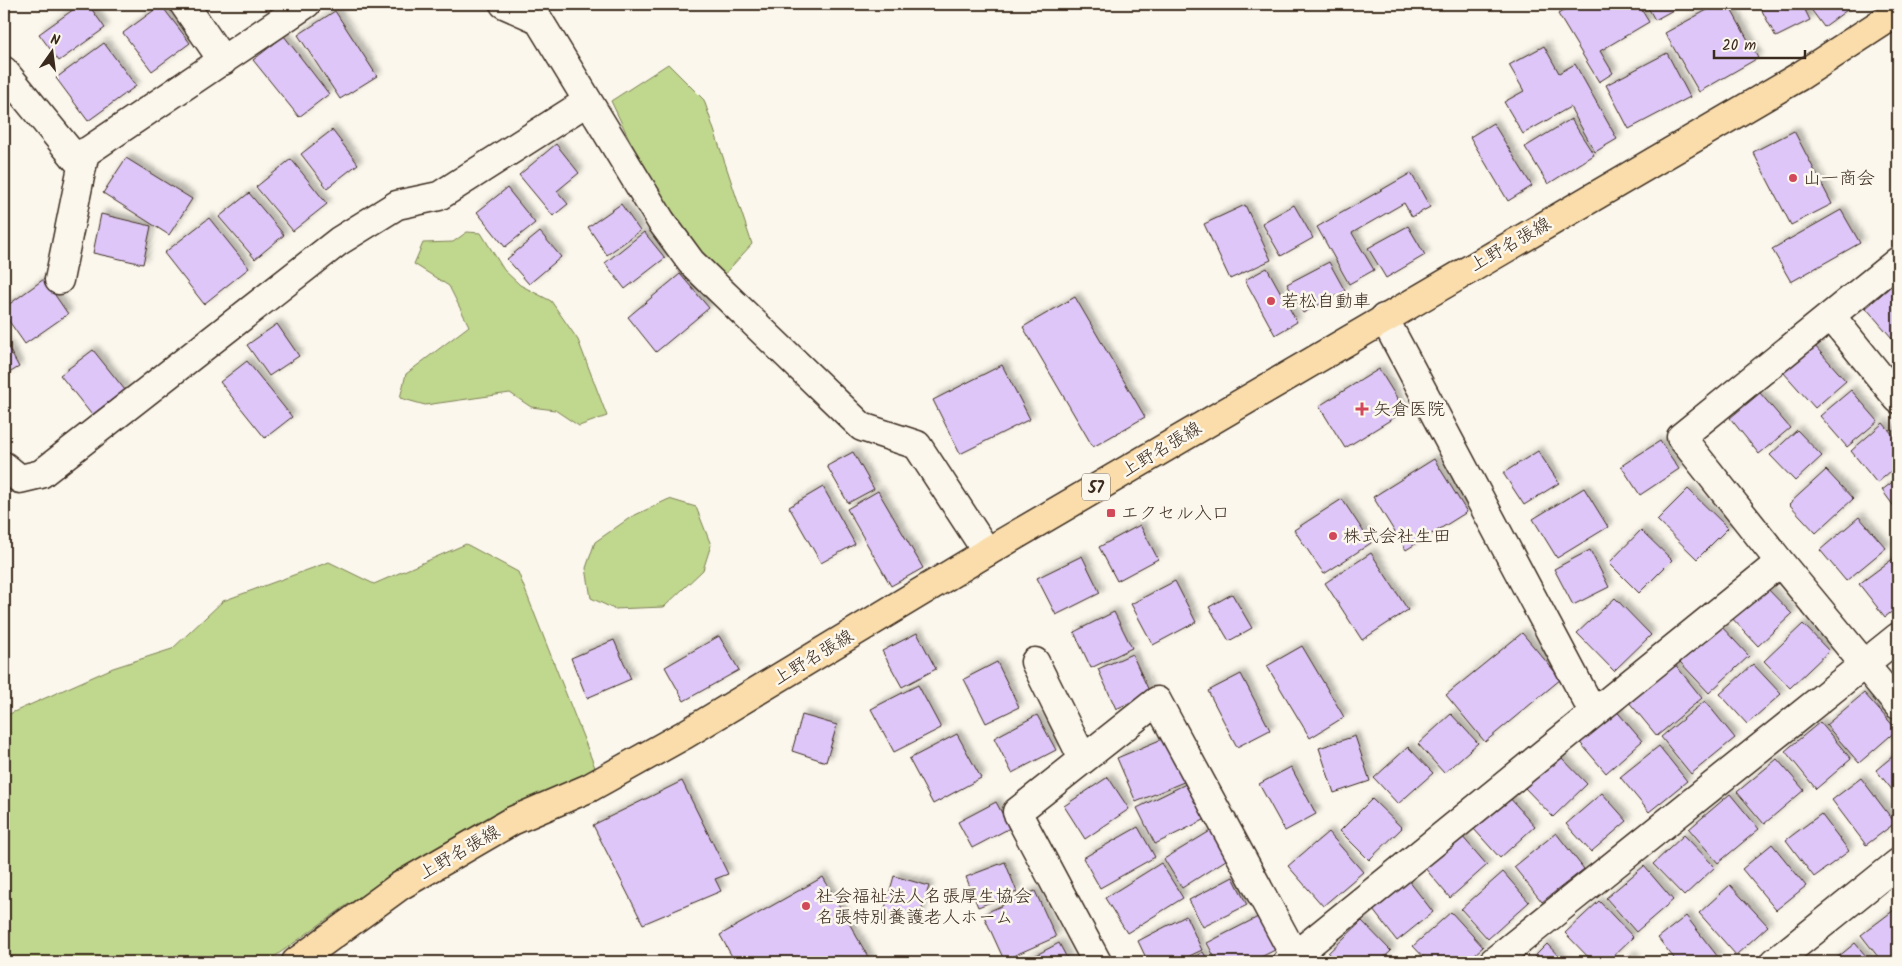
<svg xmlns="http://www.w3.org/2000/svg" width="1902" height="966" viewBox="0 0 1902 966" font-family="Kalam,'Klee One',sans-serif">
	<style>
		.green { fill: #c0d78e; stroke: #7e8056 }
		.building { fill: #dec7f8; stroke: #3b2a1e; filter: url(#shadow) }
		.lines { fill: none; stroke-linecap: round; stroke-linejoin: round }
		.minor-casing { stroke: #3b2a1e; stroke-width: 31 }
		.major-casing { stroke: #3b2a1e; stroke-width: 31 }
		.minor { stroke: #fbf7ec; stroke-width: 28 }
		.major { stroke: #faddab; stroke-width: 28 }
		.poi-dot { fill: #d1495b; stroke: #fbf7ec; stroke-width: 2 }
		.labels { text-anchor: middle; stroke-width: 5; stroke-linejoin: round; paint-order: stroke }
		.shield { fill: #fbf7ec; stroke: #75685c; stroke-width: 1 }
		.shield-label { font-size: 16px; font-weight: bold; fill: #3b2a1e }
		.poi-label { font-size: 18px; fill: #3b2a1e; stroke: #fbf7ec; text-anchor: start }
		.street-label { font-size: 18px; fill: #3b2a1e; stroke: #fbf7ec }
	</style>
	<defs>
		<filter id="shadow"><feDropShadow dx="4.5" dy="-4.5" stdDeviation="2.5" flood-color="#0004"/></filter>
	</defs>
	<rect width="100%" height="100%" fill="#fbf7ec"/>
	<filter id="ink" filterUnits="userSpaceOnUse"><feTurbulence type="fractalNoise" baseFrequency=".02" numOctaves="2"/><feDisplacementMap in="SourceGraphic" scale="10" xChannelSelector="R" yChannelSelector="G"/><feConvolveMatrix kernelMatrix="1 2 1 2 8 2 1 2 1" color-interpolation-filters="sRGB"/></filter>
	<g filter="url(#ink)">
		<path class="green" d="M668 64 704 100 752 244 722 277 665 214 611 101Z
			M467 232 481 233 504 270 520 285 551 301 578 340 607 416 579 426 555 410 531 407 510 393 425 405 400 398 406 374 469 326 449 286 414 264 423 243 453 242Z
			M669 499 696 507 711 545 703 570 664 607 614 609 591 598 586 568 595 542 631 517Z
			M466 544 518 572 598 775 438 851 347 905 267 962H4V718L7 715 113 668 172 649 223 601 329 562 374 584Z"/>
		<path class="building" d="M81 4H88L105 28 59 61 39 34Z
			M1575 4H1638L1649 22 1600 51 1613 73 1599 82 1558 14Z
			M1646 4H1684L1655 20Z
			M1718 4H1728L1758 58 1699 92 1665 33Z
			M1766 4H1802L1810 20 1776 37 1760 7Z
			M1816 4H1843L1847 10 1824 27 1810 8Z
			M161 5 190 43 152 71 123 33Z
			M335 11 377 76 340 99 298 35Z
			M284 36 329 94 299 117 253 60Z
			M104 43 136 86 88 121 56 78Z
			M1544 46 1559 73 1575 64 1617 139 1595 152 1570 107 1523 134 1504 102 1524 91 1509 65Z
			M1667 53 1690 97 1629 129 1606 85Z
			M1571 119 1594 155 1548 184 1525 147Z
			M1493 123 1532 186 1508 201 1470 137Z
			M332 130 358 164 327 188 301 154Z
			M1794 131 1832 204 1791 225 1753 152Z
			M556 144 579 173 557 191 568 204 553 216 519 175Z
			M126 158 192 199 169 235 103 193Z
			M291 159 327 204 293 231 256 187Z
			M1411 173 1430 207 1412 217 1404 203 1352 233 1374 270 1349 284 1317 227Z
			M507 188 535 223 505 247 477 212Z
			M249 193 284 235 255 259 219 217Z
			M621 204 640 231 607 255 588 227Z
			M1245 205 1271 260 1230 279 1204 224Z
			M1294 205 1313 238 1281 256 1262 223Z
			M1841 210 1860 243 1791 282 1772 249Z
			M101 214 151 226 143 264 93 253Z
			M209 218 249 268 204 304 164 253Z
			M1408 226 1425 255 1386 278 1368 248Z
			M540 232 561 257 529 284 507 259Z
			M644 232 665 258 625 289 605 263Z
			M1329 262 1345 291 1303 313 1287 284Z
			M1267 268 1297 322 1275 335 1245 280Z
			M680 274 709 308 656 352 628 317Z
			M44 279 68 314 25 344 4 314V308Z
			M1898 280V345L1866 308Z
			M1075 297 1145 417 1093 447 1023 327Z
			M277 324 299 356 269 376 247 345Z
			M4 340 19 367 4 376Z
			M1814 345 1846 381 1815 408 1783 372Z
			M93 350 125 390 92 415 60 375Z
			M247 361 292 417 265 438 220 382Z
			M1002 365 1030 419 960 454 933 400Z
			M1379 369 1405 411 1345 448 1319 406Z
			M1851 390 1878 421 1847 447 1820 416Z
			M1760 393 1790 428 1759 454 1730 418Z
			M1883 423 1898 441V465L1877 483 1851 451Z
			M1797 430 1822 456 1795 481 1770 455Z
			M1660 441 1679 469 1640 495 1621 466Z
			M1538 451 1559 483 1524 505 1503 473Z
			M853 452 874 489 848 503 827 466Z
			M1434 459 1467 512 1406 550 1373 497Z
			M1826 470 1853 499 1816 533 1789 504Z
			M1898 478V512L1882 490Z
			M823 487 855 544 821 563 789 507Z
			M1584 488 1608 527 1557 558 1533 519Z
			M1688 489 1728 528 1697 559 1657 520Z
			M878 491 923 568 891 586 847 509Z
			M1342 499 1371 543 1324 574 1294 530Z
			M1859 517 1886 548 1846 581 1820 550Z
			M1140 525 1158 559 1117 581 1099 547Z
			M1641 530 1672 560 1639 593 1609 563Z
			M1590 550 1609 587 1573 605 1554 569Z
			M1371 553 1408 610 1362 640 1325 583Z
			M1898 555V607L1885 617 1859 584Z
			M1082 556 1100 593 1056 615 1037 578Z
			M1175 581 1196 622 1153 645 1131 604Z
			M1764 585 1792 614 1758 646 1730 616Z
			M1232 594 1252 628 1229 641 1209 607Z
			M1615 598 1651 635 1614 671 1577 633Z
			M1114 612 1132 648 1091 668 1074 632Z
			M1803 624 1829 651 1790 688 1764 661Z
			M1720 625 1749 656 1709 693 1680 662Z
			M917 633 936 669 902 687 882 651Z
			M1522 633 1561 679 1485 742 1446 695Z
			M719 636 739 670 684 701 665 667Z
			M614 640 631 679 587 698 571 658Z
			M1302 646 1344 717 1310 738 1267 666Z
			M1132 654 1150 693 1116 709 1098 669Z
			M997 662 1019 707 986 723 964 679Z
			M1674 663 1702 698 1657 736 1628 701Z
			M1753 664 1781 694 1747 724 1720 694Z
			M1241 674 1270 730 1237 747 1208 691Z
			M918 685 941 728 894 752 871 709Z
			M1864 693 1897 730 1859 763 1826 725Z
			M1705 701 1735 738 1691 774 1661 737Z
			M1614 708 1642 741 1606 773 1577 739Z
			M1451 714 1478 743 1444 773 1418 744Z
			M802 715 837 725 826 762 792 751Z
			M1037 715 1056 750 1012 773 994 738Z
			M1820 722 1851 759 1816 789 1785 751Z
			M957 734 981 778 933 804 909 759Z
			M1355 736 1370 781 1334 793 1319 748Z
			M1167 737 1186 781 1136 802 1117 758Z
			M1659 746 1687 781 1649 812 1620 777Z
			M1408 747 1433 773 1398 804 1374 778Z
			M1898 752V797L1876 770Z
			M1559 755 1587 784 1553 817 1525 788Z
			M1777 759 1804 790 1764 824 1737 792Z
			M1291 767 1316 814 1285 831 1259 784Z
			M1108 777 1129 809 1085 839 1064 806Z
			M1861 778 1895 823 1866 845 1832 800Z
			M682 781 728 874 715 879 721 891 643 924 593 825Z
			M1190 782 1208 818 1155 844 1137 808Z
			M1602 793 1627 821 1591 852 1566 824Z
			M1730 794 1759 829 1718 863 1689 829Z
			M1508 796 1535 826 1500 858 1473 828Z
			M1372 799 1402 828 1369 860 1340 831Z
			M996 802 1010 828 972 848 958 822Z
			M1821 814 1849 851 1814 877 1786 840Z
			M1138 827 1155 857 1100 888 1083 858Z
			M1212 830 1229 858 1182 888 1164 859Z
			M1328 832 1363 872 1323 906 1288 866Z
			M1556 833 1584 869 1542 902 1514 867Z
			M1461 835 1487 865 1450 898 1424 867Z
			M1684 835 1715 867 1684 896 1653 864Z
			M1772 844 1806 886 1776 910 1742 869Z
			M1005 862 1017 892 978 907 966 877Z
			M1161 863 1183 898 1127 933 1105 898Z
			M1644 866 1673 900 1636 932 1606 898Z
			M1503 872 1529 902 1488 939 1461 909Z
			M894 876 929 886 918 922 884 912Z
			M823 877 871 962H735L720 935Z
			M1233 877 1247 905 1203 927 1189 900Z
			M1409 881 1433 912 1397 941 1373 910Z
			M1730 885 1768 926 1736 955 1699 913Z
			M1035 891 1056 937 1004 960 983 914Z
			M1599 901 1633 937 1607 962H1593L1565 933Z
			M1898 907V962H1882L1861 935Z
			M1451 912 1483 947 1466 962H1428L1413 946Z
			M1262 915 1279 948 1251 962H1217L1207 943Z
			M1186 916 1202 950 1177 962H1148L1138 941Z
			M1686 916 1718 957 1712 962H1677L1658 938Z
			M1362 921 1391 951 1379 962H1336L1328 953Z
			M1059 943 1069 962H1023Z
			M1855 943 1871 962H1832Z
			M1547 944 1564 962H1529Z
			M1203 952 1209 962H1185Z
			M1631 955 1637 962H1624Z"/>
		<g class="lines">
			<g class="minor-casing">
				<path id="minor" d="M184 4 223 61
					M504 4 538 19 661 221 691 262 862 427 917 445 987 552
					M4 71 76 159 306 4
					M1898 261 1681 437 1780 562 1898 705
					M59 280 85 152
					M1831 316 1898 399
					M1384 318 1593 712
					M4 466 20 479 41 474 339 241 397 205 439 196 588 101
					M1035 662 1083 759
					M1097 962 1017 812 1157 701 1298 962
					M1287 962 1780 562
					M1493 962 1898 637
					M1775 962 1898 863"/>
			</g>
			<g class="major-casing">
				<path id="major" d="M296 962 400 886 512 821 589 788 684 735 987 552 1800 76 1898 12"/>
			</g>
			<use href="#minor" class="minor"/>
			<use href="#major" class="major"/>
		</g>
	</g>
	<g class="poi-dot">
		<circle cx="1793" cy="178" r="5"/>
		<circle cx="1271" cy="301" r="5"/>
		<path d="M1359.5 401.5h5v5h5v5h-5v5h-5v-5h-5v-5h5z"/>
		<rect x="1106" y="508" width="10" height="10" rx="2.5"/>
		<circle cx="1333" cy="536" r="5"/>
		<circle cx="806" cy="906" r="5"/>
	</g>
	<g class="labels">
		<rect class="shield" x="1082" y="473.5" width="28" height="27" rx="4"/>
		<g class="shield-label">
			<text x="1096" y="493">57</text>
		</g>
		<g class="poi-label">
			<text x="1803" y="184">山一商会</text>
			<text x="1281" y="307">若松自動車</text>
			<text x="1373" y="415">矢倉医院</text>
			<text x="1121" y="519">エクセル入口</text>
			<text x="1343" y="542">株式会社生田</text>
			<text x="816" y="902">社会福祉法人名張厚生協会<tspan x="816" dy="21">名張特別養護老人ホーム</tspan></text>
		</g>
		<g class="street-label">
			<text transform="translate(1510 244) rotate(-30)" y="6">上野名張線</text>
			<text transform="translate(1161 449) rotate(-31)" y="6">上野名張線</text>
			<text transform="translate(813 657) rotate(-31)" y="6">上野名張線</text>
			<text transform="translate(459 852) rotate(-30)" y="6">上野名張線</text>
		</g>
	</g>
	<rect width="1902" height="966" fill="none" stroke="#fbf7ec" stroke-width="20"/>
	<rect x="10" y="10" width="1882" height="946" fill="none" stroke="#3b2a1e" stroke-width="2" filter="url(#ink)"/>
	<g transform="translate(52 52) rotate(14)" stroke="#fbf7ec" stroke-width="4" paint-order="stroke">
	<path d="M0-4L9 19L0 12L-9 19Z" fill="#3b2a1e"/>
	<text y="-8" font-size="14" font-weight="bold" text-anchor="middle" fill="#3b2a1e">N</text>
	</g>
	<path d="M1714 50v8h91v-8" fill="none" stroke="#3b2a1e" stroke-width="2.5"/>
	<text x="1722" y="50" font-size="15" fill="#3b2a1e" stroke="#fbf7ec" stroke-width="4" paint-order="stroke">20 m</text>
</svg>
